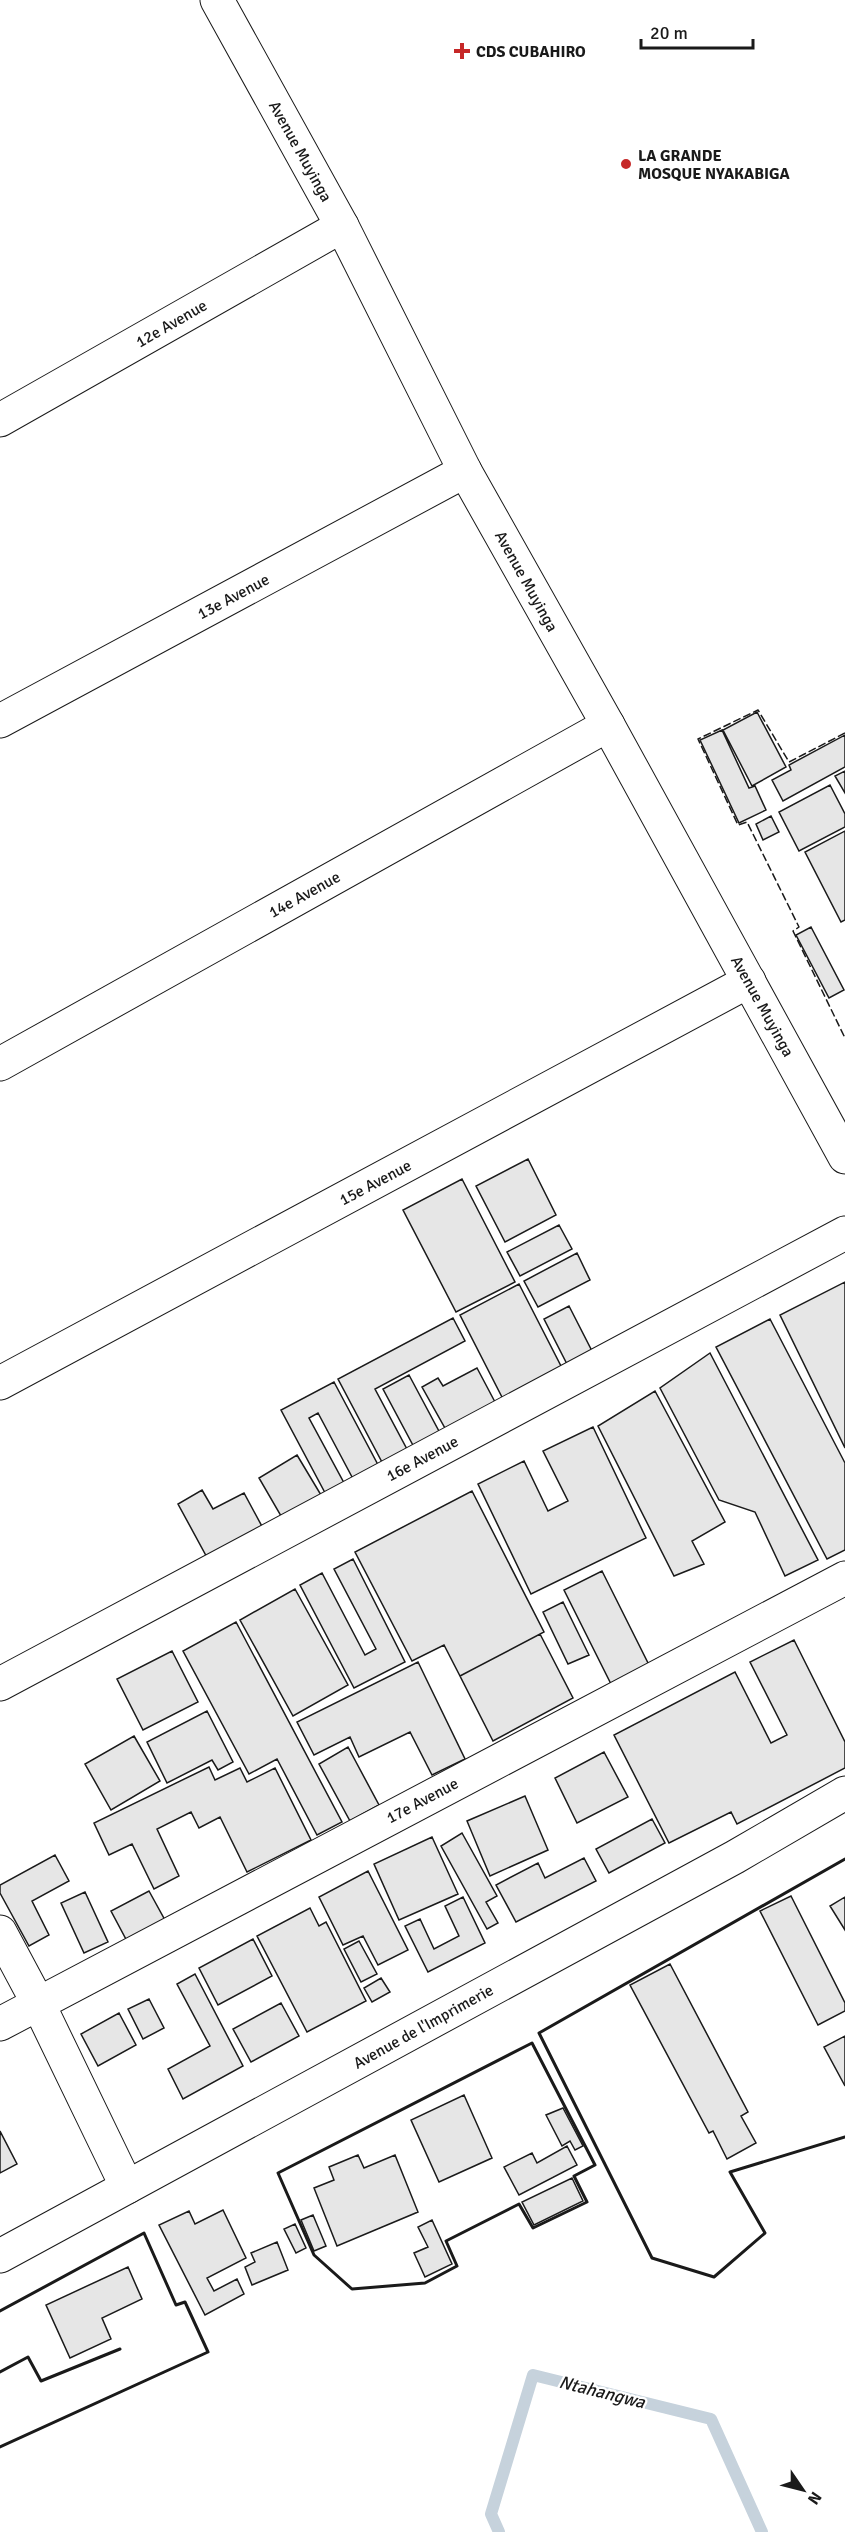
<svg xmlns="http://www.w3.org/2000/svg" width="845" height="2532" viewBox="0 0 845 2532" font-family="Signika,sans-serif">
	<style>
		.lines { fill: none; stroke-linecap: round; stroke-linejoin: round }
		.stream { stroke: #c6d2dc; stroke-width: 12 }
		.building { fill: #e6e6e6; stroke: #1a1a1a; stroke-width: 1.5 }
		.minor-casing { stroke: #1a1a1a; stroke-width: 35 }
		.tertiary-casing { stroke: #1a1a1a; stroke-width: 35 }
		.minor { stroke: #fff; stroke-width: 33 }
		.tertiary { stroke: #fff; stroke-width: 33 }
		.fence { stroke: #1a1a1a; stroke-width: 1.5; stroke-dasharray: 8 3; stroke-linecap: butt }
		.wall { stroke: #1a1a1a; stroke-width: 3 }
		.poi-dot { fill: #c62828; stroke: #fff; stroke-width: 2 }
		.labels { text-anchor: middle; stroke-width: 4.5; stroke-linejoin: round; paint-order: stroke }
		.poi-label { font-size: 16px; font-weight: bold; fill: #1a1a1a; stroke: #fff; text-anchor: start }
		.street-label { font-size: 16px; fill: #1a1a1a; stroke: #fff }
		.water-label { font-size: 18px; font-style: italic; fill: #1a1a1a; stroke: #fff }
	</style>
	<rect width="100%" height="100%" fill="#fff"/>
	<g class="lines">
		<path class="stream" d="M499 2532 491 2514 533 2375 711 2419 762 2532"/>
	</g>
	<path class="building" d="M757 712 786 767 752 786 723 730Z
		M722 730 749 788 755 786 766 810 739 823 700 740Z
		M845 735V767L783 801 772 780 791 770 789 765Z
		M845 771V793L835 776Z
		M830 785 845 814V827L799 851 779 812Z
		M771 816 779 832 763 840 756 824Z
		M845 831V920L841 922 805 852Z
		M811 927 844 990 829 998 796 935Z
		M528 1159 556 1215 505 1242 476 1186Z
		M462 1179 515 1282 456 1312 403 1210Z
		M559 1225 572 1249 520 1276 507 1252Z
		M577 1253 590 1280 538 1307 524 1281Z
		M845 1282V1448L780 1315Z
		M519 1284 563 1370 504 1401 460 1315Z
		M569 1306 594 1355 569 1368 544 1319Z
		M453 1318 465 1341 375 1389 417 1468 392 1481 338 1379Z
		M770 1319 845 1463V1550L827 1559 716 1347Z
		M710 1353 818 1560 785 1576 755 1512 719 1500 660 1388Z
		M477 1368 504 1419 450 1437 422 1387 438 1378 443 1386Z
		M409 1375 449 1450 423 1464 383 1389Z
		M334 1382 385 1478 360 1492 318 1413 309 1418 350 1494 331 1504 281 1410Z
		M655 1391 725 1522 692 1541 704 1564 674 1576 598 1426Z
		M593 1427 646 1538 531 1594 478 1484 524 1461 548 1511 568 1501 543 1451Z
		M297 1455 327 1505 288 1528 259 1478Z
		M202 1490 213 1509 244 1493 271 1543 216 1574 178 1504Z
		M472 1491 544 1632 460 1676 444 1645 412 1661 355 1552Z
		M353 1559 405 1662 354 1688 300 1585 322 1573 365 1655 376 1649 334 1569Z
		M602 1571 653 1673 615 1692 564 1590Z
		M295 1589 348 1685 293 1716 240 1620Z
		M563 1602 589 1655 568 1664 543 1612Z
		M236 1622 342 1822 317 1835 277 1759 249 1774 183 1651Z
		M540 1634 573 1698 493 1741 460 1676Z
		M794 1640 845 1742V1768L737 1824 731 1812 669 1843 614 1735 735 1672 771 1743 787 1735 750 1662Z
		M172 1651 198 1702 143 1730 117 1679Z
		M418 1662 465 1759 432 1775 410 1732 359 1757 350 1737 314 1755 297 1722Z
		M207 1711 233 1762 218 1770 212 1760 167 1783 147 1742Z
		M134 1736 160 1781 111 1810 85 1764Z
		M348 1747 379 1805 350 1821 319 1764Z
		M604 1752 628 1797 577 1823 555 1778Z
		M209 1767 215 1780 240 1768 247 1782 275 1768 311 1840 247 1872 220 1817 199 1828 191 1812 157 1829 179 1876 154 1889 132 1844 109 1855 94 1823Z
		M525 1796 548 1850 490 1876 467 1821Z
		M652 1819 665 1843 609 1873 596 1849Z
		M462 1833 497 1896 486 1902 498 1923 487 1929 441 1846Z
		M432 1837 458 1894 399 1920 374 1864Z
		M55 1855 69 1881 32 1901 49 1935 29 1946 0 1893V1885Z
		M584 1858 596 1881 516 1922 496 1885 538 1863 545 1878Z
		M368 1871 408 1950 378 1965 363 1936 343 1945 319 1897Z
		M149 1891 166 1922 128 1943 111 1911Z
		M85 1892 108 1942 84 1953 61 1903Z
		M791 1896 845 2003V2011L818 2025 760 1911Z
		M463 1897 485 1943 428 1972 405 1926 420 1919 434 1949 459 1936 445 1906Z
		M845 1897V1930L830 1906Z
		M310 1908 319 1926 326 1922 366 2001 307 2032 257 1936Z
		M253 1939 272 1976 218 2005 199 1968Z
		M359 1941 377 1974 361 1982 344 1949Z
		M670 1964 748 2112 741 2116 756 2143 727 2159 713 2131 709 2133 630 1985Z
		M195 1974 243 2066 183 2099 168 2069 210 2046 177 1984Z
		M381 1978 390 1992 372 2002 364 1988Z
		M149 1999 164 2028 143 2039 128 2009Z
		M281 2003 299 2036 251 2062 233 2029Z
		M119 2013 136 2045 98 2066 81 2034Z
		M845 2036V2086L824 2047Z
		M464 2095 492 2158 439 2182 411 2120Z
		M563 2108 583 2146 575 2150 570 2141 562 2146 546 2115Z
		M0 2131 17 2164 0 2173Z
		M567 2146 577 2165 519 2195 504 2167 532 2153 537 2163Z
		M358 2155 364 2168 395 2155 418 2212 337 2246 314 2188 334 2180 329 2167Z
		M572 2178 583 2201 534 2225 522 2202Z
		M223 2210 246 2258 207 2278 214 2291 237 2279 244 2294 205 2315 159 2225 189 2211 195 2224Z
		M313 2215 326 2246 314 2251 301 2220Z
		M432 2220 452 2264 425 2277 414 2253 428 2247 418 2227Z
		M295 2224 306 2248 296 2253 284 2229Z
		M277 2242 288 2270 252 2285 245 2267 255 2262 251 2253Z
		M128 2267 142 2299 102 2318 111 2339 70 2358 46 2305Z"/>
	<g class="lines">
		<g class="minor-casing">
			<path id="minor" d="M0 420 342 226
				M0 721 465 471
				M0 1064 608 725
				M0 1383 749 981
				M0 1684 845 1233
				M0 1932 38 2003 127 2187
				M0 2024 845 1578"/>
		</g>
		<g class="tertiary-casing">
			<path id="tertiary" d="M217 0 342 226 465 471 608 725 845 1157
				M0 2256 735 1857 845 1793"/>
		</g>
		<use href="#minor" class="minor"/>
		<use href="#tertiary" class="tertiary"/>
		<path class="fence" d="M845 733 789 762 758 710 698 739 738 825 747 822 799 927 793 931 845 1038"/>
		<path class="wall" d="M845 1859 539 2033 652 2258 714 2277 765 2233 730 2172 845 2137
			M532 2043 595 2165 574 2176 587 2202 533 2228 519 2204 446 2241 457 2266 425 2283 352 2289 314 2255 278 2173Z
			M0 2311 144 2233 176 2305 185 2302 208 2352 0 2447
			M0 2372 28 2357 41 2381 120 2349"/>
	</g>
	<g class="poi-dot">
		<path d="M459 42h6v6h6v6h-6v6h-6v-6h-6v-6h6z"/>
		<circle cx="626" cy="164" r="6"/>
	</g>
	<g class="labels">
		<g class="poi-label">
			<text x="476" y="57">CDS CUBAHIRO</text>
			<text x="638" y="161">LA GRANDE<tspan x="638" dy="18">MOSQUE NYAKABIGA</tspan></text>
		</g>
		<g class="street-label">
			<text transform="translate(301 151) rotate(61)" y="6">Avenue Muyinga</text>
			<text transform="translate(171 323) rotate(-30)" y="6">12e Avenue</text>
			<text transform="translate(527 581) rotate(61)" y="6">Avenue Muyinga</text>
			<text transform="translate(233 596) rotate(-28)" y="6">13e Avenue</text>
			<text transform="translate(304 894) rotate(-29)" y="6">14e Avenue</text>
			<text transform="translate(763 1006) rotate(61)" y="6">Avenue Muyinga</text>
			<text transform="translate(375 1182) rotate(-28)" y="6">15e Avenue</text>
			<text transform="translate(422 1458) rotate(-28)" y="6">16e Avenue</text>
			<text transform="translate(422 1800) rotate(-28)" y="6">17e Avenue</text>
			<text transform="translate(423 2026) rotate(-29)" y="6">Avenue de l'Imprimerie</text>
		</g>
		<g class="water-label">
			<text transform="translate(602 2392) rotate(14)" y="6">Ntahangwa</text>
		</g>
	</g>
	<g transform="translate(803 2490) rotate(125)" stroke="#ffffff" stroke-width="4.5" paint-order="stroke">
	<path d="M0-4.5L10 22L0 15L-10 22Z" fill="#1a1a1a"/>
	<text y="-9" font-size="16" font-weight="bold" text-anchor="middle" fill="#1a1a1a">N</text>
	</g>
	<path d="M641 39v9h112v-9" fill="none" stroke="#1a1a1a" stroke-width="3"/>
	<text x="650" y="39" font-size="18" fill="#1a1a1a" stroke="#ffffff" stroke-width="4.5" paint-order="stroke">20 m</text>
</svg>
